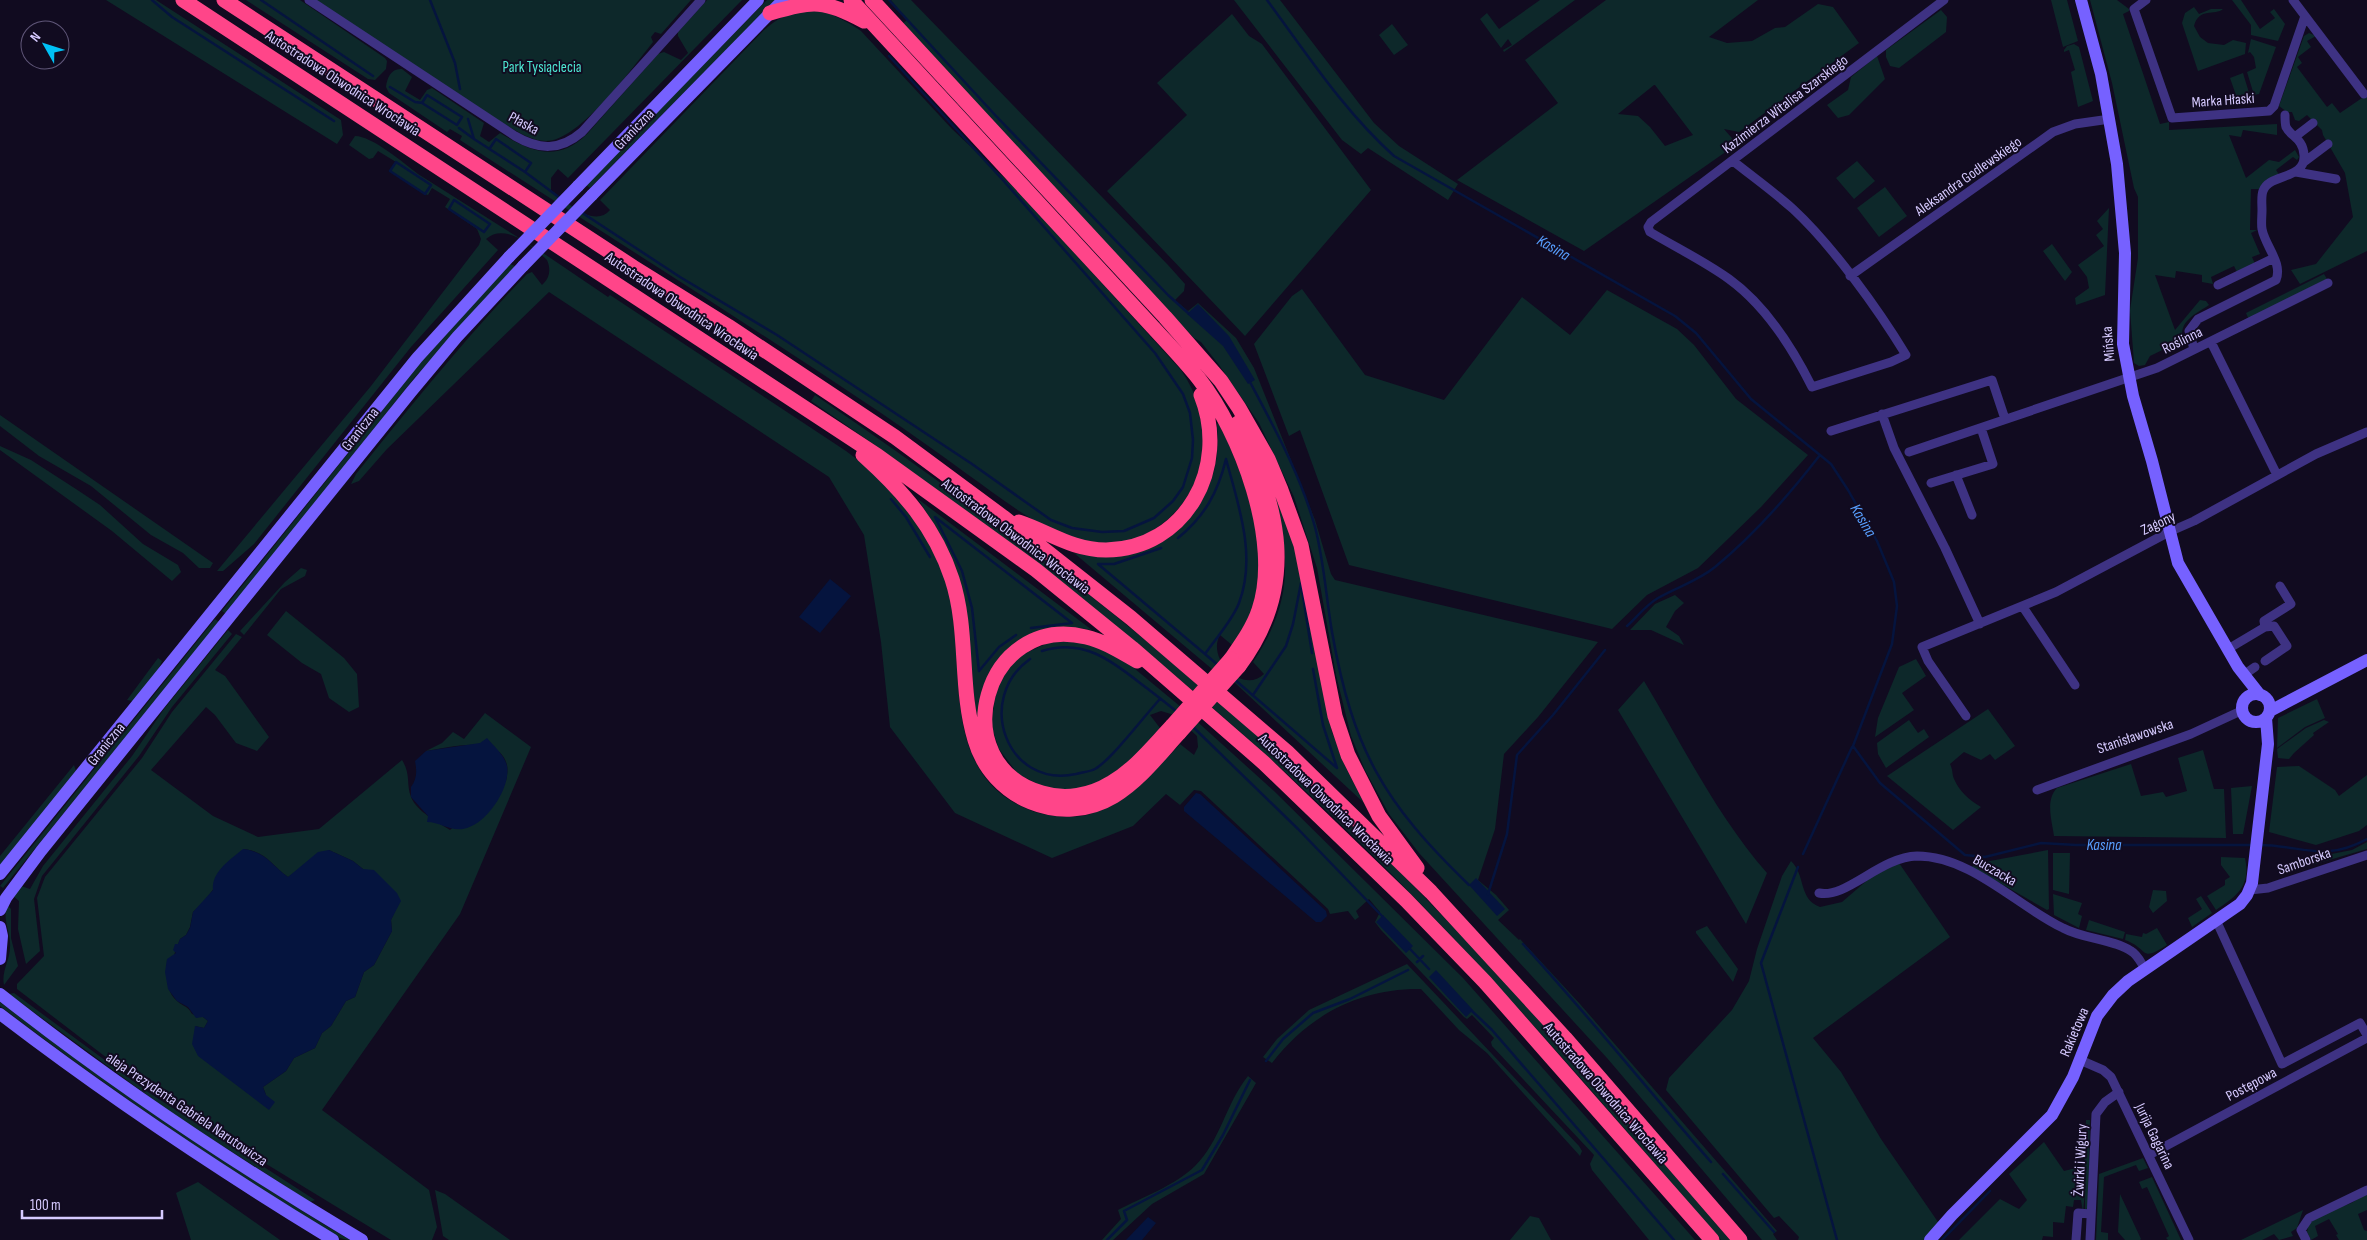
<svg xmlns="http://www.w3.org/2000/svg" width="2367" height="1240" viewBox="0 0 2367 1240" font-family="'Sofia Sans Condensed',sans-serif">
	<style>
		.green { fill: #0d282a; fill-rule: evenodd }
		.water { fill: #05143e }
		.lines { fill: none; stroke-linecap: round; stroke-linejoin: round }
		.stream { stroke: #05143e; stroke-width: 2.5 }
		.street { stroke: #3e3283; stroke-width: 9 }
		.secondary { stroke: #7661ff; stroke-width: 12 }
		.highway { stroke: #ff4589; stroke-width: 15 }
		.secondary-bridge { stroke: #7661ff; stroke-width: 12 }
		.highway-bridge { stroke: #ff4589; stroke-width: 15 }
		.labels { text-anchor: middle; stroke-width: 4; stroke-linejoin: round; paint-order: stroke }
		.park-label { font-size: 15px; fill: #4de8d2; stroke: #110b20 }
		.street-label { font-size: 15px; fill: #d6caff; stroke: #110b20 }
		.water-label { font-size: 16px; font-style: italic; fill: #589fff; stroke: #110b20 }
	</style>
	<rect width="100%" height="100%" fill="#110b20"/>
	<path class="green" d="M106 0H156L341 120 343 135 337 144Z
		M246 0H300L385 58 387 61 386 69 375 80 368 79Z
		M315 0H691L661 34 655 32 651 37 653 42C633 67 578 143 545 141 527 140 512 127 496 120Z
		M707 0H742L568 178 558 169 551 178V190C565 201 594 229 610 210L600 200 764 30C776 20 789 11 805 8 817 5 851 23 861 31L952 129 1018 191 1181 370C1203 403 1210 436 1198 474 1184 517 1136 553 1089 543 1043 533 1004 500 967 474 939 453 910 433 881 413 742 320 600 231 460 140L462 136 450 129 447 132 389 93 386 87C387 78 391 68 402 69L412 77 405 91 420 100 427 90 432 88 484 123 480 136 489 142 500 133C532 152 557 163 587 134L658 54 664 52 681 60 688 53 678 36V32Z
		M767 0H775L590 188 586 185Z
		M891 0H911L1168 265 1185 284 1184 291 1175 300 1188 311 1198 303 1236 338 1254 368 1315 520 1331 574 1335 580 1598 642 1538 717 1504 754 1495 829 1478 880 1496 895 1509 910 1498 920 1519 940 1520 939 1580 1004 1777 1231 1773 1234 1777 1240H1762L1607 1058 1419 853 1389 814 1365 770 1351 736 1336 675 1317 568 1294 497 1259 423 1219 365 1201 342 1194 338 902 24 907 20Z
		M1234 0H1280L1374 123 1399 146 1458 184 1448 200 1368 148 1361 154 1342 140Z
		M1540 0H1575L1504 52 1503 50 1512 45 1508 39 1501 48 1480 19 1487 13 1499 29Z
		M1606 0H1758L1709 37 1727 43 1752 41 1775 28 1785 27 1818 4 1833 7 1859 43 1739 132 1724 129 1737 144 1584 251 1457 180 1558 103 1525 60ZM1654 85H1655L1693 135 1665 146 1650 127 1638 116 1618 114Z
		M2051 0H2067L2078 41 2063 47Z
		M2090 0H2117L2129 9V11L2123 14 2160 124 2169 122V130L2277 124V135L2243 130 2241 137 2229 135 2246 178 2269 160 2279 162 2295 150 2299 157 2297 160 2293 157 2276 170 2280 176 2266 180 2259 189H2251L2250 230H2257L2251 233 2260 254 2252 257 2255 264 2237 272 2234 266 2211 277 2213 284 2202 282V275L2176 271 2175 278 2155 275 2175 330 2200 300 2206 301 2209 305C2196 314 2178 321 2183 340L2150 356 2145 365 2139 366 2134 363 2130 310 2138 258V197L2134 188 2112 83Z
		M2232 0H2241L2260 29 2275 18 2270 12 2274 9 2285 24 2278 41 2251 35V25Z
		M2194 7 2199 14 2211 9H2223C2215 16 2199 7 2194 26L2200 37 2208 43 2224 45 2233 40 2246 43 2245 54 2198 71 2182 23 2185 13Z
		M1941 10 1947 17 1946 32 1899 68 1890 66 1886 57V50Z
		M1232 14 1249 36 1262 44 1371 190 1245 336 1107 191 1187 115 1157 83Z
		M1392 24 1408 45 1394 55 1379 35Z
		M2309 33 2316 36 2307 41 2311 47 2298 57 2302 63 2297 67 2327 107 2332 103 2340 113 2362 98 2367 97V251L2300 284 2291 270 2316 264 2353 217 2345 173 2323 135 2322 130 2307 115 2299 121 2295 120 2292 112H2287L2279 106 2304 36Z
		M2251 39 2276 47 2259 94 2254 95 2247 72 2256 68 2254 57 2250 52 2248 53Z
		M2074 44 2079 47 2093 101 2078 107 2071 72 2075 70 2069 50 2064 52V50L2067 46Z
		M1877 56 1885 79 1849 115 1838 118 1827 105 1848 90 1851 77Z
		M2243 73 2250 96 2237 98 2230 78Z
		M355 136C372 136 404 163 418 174L546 255 608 297 610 295 846 451C890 483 922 520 942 570 971 640 936 751 1008 799 1022 808 1037 814 1054 816 1066 817 1083 818 1095 812 1103 808 1112 800 1119 794 1141 779 1163 764 1180 744L1194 755 1198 747 1197 736 1174 715 1161 711 1150 715 1160 728 1128 764 1103 781 1072 790 1048 789 1018 774 999 749 991 725 997 685 1019 656 1050 642 1072 640 1099 647 1129 664 1181 707 1274 791 1463 978 1695 1240H1649L1592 1170 1590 1164 1594 1155 1492 1046 1491 1042 1494 1038 1472 1015 1467 1019 1464 1017 1381 930 1375 922 1380 912 1369 899 1356 911 1359 917 1355 920 1348 911 1330 914 1328 909 1201 791 1194 790 1180 805 1166 794 1133 826 1052 858 955 813 890 727 881 642 864 535 829 477 549 292 387 449 359 481 351 484 356 474C411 406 466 337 527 274L532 272 542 285C550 278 551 269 547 260 532 246 505 222 486 239L498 250 411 347 254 544 223 571H217L371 386 479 245 481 239 477 229 445 207 450 199 432 188 428 195 425 194 390 171 396 162 378 151 373 158 369 159 349 145Z
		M1857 161 1875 181 1854 199 1836 178Z
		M1885 187 1907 216 1879 237 1857 208Z
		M2109 208 2105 295 2076 305 2075 298 2089 288 2087 277 2078 265 2104 246 2096 235 2103 229 2097 221Z
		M2052 244 2072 272 2065 281 2043 251Z
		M510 264 515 266 415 377 226 614 222 611 422 361Z
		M2324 274 2327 279 2249 320 2246 313Z
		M1302 289 1365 375 1444 400 1522 297 1570 335 1607 290 1677 329 1694 345 1736 399 1808 455 1761 507 1698 568 1647 595 1612 629 1349 565 1300 430 1289 436 1254 344 1292 296Z
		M815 395C996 518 1169 650 1327 800 1471 937 1600 1089 1730 1240H1721C1601 1102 1483 962 1351 834 1184 673 1003 532 811 401Z
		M0 415 213 563 210 568H199L183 553 151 535 91 486 39 456 0 426Z
		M1219 423C1245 477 1278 566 1248 623 1243 631 1237 638 1232 645L1220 635C1206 659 1243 695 1264 674L1253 662C1295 599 1290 555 1271 484L1291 531 1332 732 1345 766 1364 803 1234 682 1231 685 1074 553C1091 556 1111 558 1128 553 1134 551 1201 501 1204 495 1217 473 1219 449 1217 424Z
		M0 446 31 460 79 491 100 505 143 544 178 565 181 572 172 581 112 531 0 450Z
		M918 499 1092 630C1036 620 991 645 980 702L982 703C976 769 1036 820 1100 793 1127 782 1147 758 1166 736L1169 739C1151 760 1132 782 1106 795 1035 830 981 774 973 705L975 704C970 653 969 597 947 549 939 532 928 515 918 499Z
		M301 568 307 570 305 576 281 589 244 635 240 631 285 582Z
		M1675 595 1684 603 1675 611 1666 627 1679 636 1684 645 1651 630H1630L1655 604Z
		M286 611 344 658 357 674 359 707 349 712 329 698 321 674 302 663 267 635Z
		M215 619 219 622 3 888 0 886Z
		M228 630 232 634 172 707 139 756 42 876 34 899 40 951 26 964 18 929 19 901 13 896 21 886 30 889 43 866 132 756 164 709Z
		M236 634 242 637 215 670 225 676 269 737 257 751 236 743 215 715 206 707 151 770 213 816 258 837 319 829 402 760C411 774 406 784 411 797 417 812 438 822 450 830L506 781C507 776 508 770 507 765 499 733 449 748 426 751L442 743 453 732 464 739 485 713 531 747 460 914 322 1110 429 1190 437 1227 432 1240H391L245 1151 155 1088 108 1052 107 1058 17 989V984L44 956 37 898 45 877 142 758 172 712ZM244 849C267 852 271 865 288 877L329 850 353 861 363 869 395 911 391 920 392 931 374 965 364 972 355 997 346 1001 331 1026 322 1033 315 1048 294 1058 286 1071 263 1087 266 1095 195 1026 204 1028 208 1021 203 1017 192 1014C188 1006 184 1007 177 1001 165 991 167 974 167 960L174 955 180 939 186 935 190 927 193 912 202 904Z
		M158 658 162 661 158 670 133 701 127 700Z
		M1916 659 1926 676 1902 693 1914 710 1875 737 1878 718 1899 667Z
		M1644 681C1683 746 1717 816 1767 873L1746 924 1618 710Z
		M2317 699 2325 718 2305 727 2277 748 2278 718Z
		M1988 709 2015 746 1995 760 1990 754 1981 760 1964 752 1950 764C1953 770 1952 774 1954 779 1960 792 1969 800 1981 807L1953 830 1887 776Z
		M1909 720 1918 733 1924 729 1929 737 1886 768 1878 754 1877 743Z
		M2324 720 2329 722 2313 733 2314 735 2294 753 2289 759 2278 758 2277 749 2306 728Z
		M2203 750 2214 789H2224L2226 838 2054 836C2052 821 2045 800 2057 788L2131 764 2141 796 2163 792 2166 797 2187 791 2178 758Z
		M74 765 76 771 0 865V856Z
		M2299 766 2335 790 2339 796 2367 775V825L2359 831 2316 845 2269 832 2277 767Z
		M2252 786 2243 834H2233L2231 788Z
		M2367 842V849L2312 865 2311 858 2352 850Z
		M2048 850 2049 909 2047 910 1972 867 1974 864Z
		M2053 853H2070L2069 894 2053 890Z
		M2221 857 2245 858C2251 886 2237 896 2216 910L2207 896 2225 885V880L2230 877 2221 865Z
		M1791 861C1806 875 1798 899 1820 907L1842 902 1871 877 1899 863 1950 937 1813 1038 1841 1072 1881 1139 1938 1222 1924 1240H1798L1799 1237 1779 1216 1774 1218 1666 1090 1669 1078 1732 1010 1749 981 1757 949 1782 876Z
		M2153 890 2166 891 2167 901 2153 913 2149 907Z
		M2053 894 2082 903 2078 914 2082 916 2079 928 2054 915Z
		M2201 896 2212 913 2192 927 2188 918 2202 909 2196 899Z
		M7 905 11 909V938L18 966 4 985C1 972 10 960 10 947 11 932 2 919 7 905Z
		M2089 920 2125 932 2123 939 2086 930Z
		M1707 926 1738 969 1733 982 1696 933V931Z
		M2157 928 2167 945C2139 963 2150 949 2125 940L2126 934 2142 937 2143 933 2146 934Z
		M1407 964 1579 1146 1582 1151 1580 1156 1487 1053 1459 1030 1421 989C1360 988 1309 1015 1272 1063L1263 1057 1277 1039 1309 1010Z
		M14 993 148 1092 315 1200 310 1202 173 1114 9 994Z
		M0 1002C113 1088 229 1167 350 1240 333 1240 300 1214 284 1204 187 1142 92 1076 0 1006Z
		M1248 1076 1256 1083 1204 1174 1152 1204 1113 1240H1102L1121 1219 1118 1210C1141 1198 1176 1185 1195 1166 1220 1142 1226 1103 1248 1076Z
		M2086 1120H2090L2088 1207 2085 1211V1192L2083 1212 2081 1200H2074L2073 1207 2066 1206 2064 1223 2053 1222V1237L2043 1236 2042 1240H1959L2000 1199 2019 1209 2027 1200 2009 1174 2044 1142 2064 1171 2084 1166Z
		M2143 1158 2148 1168 2139 1171 2136 1165 2104 1177 2101 1232 2108 1233V1240H2096L2099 1174Z
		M2152 1177 2181 1240H2168L2166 1238 2169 1236 2147 1187 2142 1189 2139 1182Z
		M198 1182 280 1240H191L176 1193Z
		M435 1190 445 1194 510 1240H449L443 1236Z
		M2120 1194 2141 1239 2140 1240H2125L2118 1232Z
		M2361 1194H2367V1210L2358 1214 2364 1230 2367 1231V1240H2339L2336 1235 2338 1234 2329 1219 2315 1226 2318 1236 2311 1240 2307 1232 2309 1223C2317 1218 2326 1211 2334 1208 2345 1205 2354 1205 2361 1194Z
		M2303 1210 2297 1228 2291 1232 2293 1236 2279 1240 2274 1234 2262 1240H2241Z
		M1530 1216 1539 1218 1551 1240H1510Z"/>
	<path class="water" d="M1198 304 1229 336 1255 380 1248 384 1223 346 1187 314Z
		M830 579 851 596 820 633 799 617Z
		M487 738C494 746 505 756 507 766 511 787 488 822 467 828 452 833 441 822 427 822L428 816 411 797V787C417 779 417 771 415 761L426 751 480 743Z
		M1196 793 1200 794 1326 911 1327 916 1321 922H1316L1184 811V807Z
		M243 849C267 852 271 865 288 877L318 852 329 850 353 861 363 869 374 870 397 893 401 901 391 920 392 931 374 965 364 972 355 997 346 1001 331 1026 322 1033 315 1048 294 1058 286 1071 263 1087 266 1095 275 1102 269 1110 198 1056 192 1044 195 1026 204 1028 208 1021 203 1017 196 1018 188 1007 177 1001 168 989 165 972 167 959 176 953 173 950 175 944H178L180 939 186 935 190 928 193 912 213 890C211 872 231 859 243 849Z
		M1476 878 1505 909 1497 916 1469 885Z
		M1383 915 1413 946 1406 953 1376 922Z
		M1436 970 1473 1010 1466 1017 1429 977Z
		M1148 1217 1156 1223 1142 1240H1126Z"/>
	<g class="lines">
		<path class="stream" d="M152 0 172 17 334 121
			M261 0 373 76
			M430 0 455 63 460 89
			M889 0 996 116 1168 295 1188 313
			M1267 0C1307 54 1344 111 1394 156L1675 316 1696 333 1751 399 1831 464 1848 490 1877 541 1894 582 1897 606 1892 644 1853 746 1880 783 1965 855 1985 857 2041 843 2076 845H2251
			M390 87 415 102 423 103
			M427 95 462 117 457 125 422 103Z
			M459 128 474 139 468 119
			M474 139 525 172 531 163 496 139 490 148
			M396 162 431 185 425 194 390 171Z
			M525 172 560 198
			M454 200 490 224 484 232 449 209Z
			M581 212 680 277 777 335 972 464 1051 520 1072 528 1102 532 1124 531 1154 518 1173 501 1183 487 1192 458 1193 440 1190 413 1183 394 1155 353 1002 179 889 56
			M1250 382C1275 429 1301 476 1315 527 1324 561 1326 597 1332 632 1353 750 1383 802 1469 885
			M891 499 906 517 930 557
			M1161 548 1114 564H1098L1205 654C1216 638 1232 621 1239 603 1257 556 1238 504 1226 459 1218 492 1205 516 1178 538
			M1627 626C1637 617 1646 605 1658 598 1677 587 1698 581 1715 567 1754 535 1789 495 1820 455
			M1016 635 999 647 979 671 972 608 962 571 935 517 1072 623 1031 628
			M1042 651C1082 638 1111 660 1140 683 1153 693 1165 702 1177 712
			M1205 654 1219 666
			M1030 659C974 699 1007 789 1076 774 1082 772 1089 772 1095 769 1112 759 1145 715 1160 699
			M1234 679 1337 768 1323 725 1313 669
			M1253 695 1286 646 1293 624 1301 583 1312 653
			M1192 726 1298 829 1382 916
			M2259 845C2303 845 2322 863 2367 839
			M1803 854 1852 747
			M1798 867 1761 963 1837 1240
			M1488 894 1507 834 1517 755 1553 715 1605 650
			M1523 944C1588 1015 1648 1090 1711 1162
			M1410 949 1429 969
			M1417 962 1423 956
			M1472 1011 1492 1030 1674 1240
			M1266 1061 1283 1039 1313 1013 1350 999 1408 970
			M1723 1174 1774 1232
			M1107 1240 1127 1220 1124 1211 1202 1170 1223 1135 1250 1080
			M1942 1240 1990 1191"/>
		<path class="street" d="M309 0 515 136C539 150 560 151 582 132L701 0
			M2146 0 2134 9 2172 118 2269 111 2274 106 2305 16
			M2293 0 2364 94
			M2296 136 2313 123
			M1733 161C1753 177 1774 192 1793 209 1832 245 1878 309 1906 355L1891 362 1812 387C1792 347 1765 305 1729 279 1704 261 1677 248 1650 232L1648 227 1651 222 1944 0
			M2304 162 2328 144
			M2296 172 2336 179
			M1850 276 2053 132 2075 124 2110 119
			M2218 285 2274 258
			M2211 342 2277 475
			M2194 349 2189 331 2198 319 2276 280C2283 263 2265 246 2262 229 2261 224 2262 216 2262 210 2262 204 2261 196 2263 191 2269 173 2306 180 2304 155 2303 138 2291 137 2286 127 2285 124 2285 119 2285 115
			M1882 414 1894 448 1945 548 1980 624
			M1831 431 1992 380 2005 419
			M1909 452 2157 368 2328 283
			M1956 475 1972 515
			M1931 483 1993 464 1981 428
			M2023 607 2075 685
			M2265 627 2274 626 2287 646 2265 661
			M2228 649 2265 627 2264 621 2291 604 2280 586
			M2245 674 2255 667
			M1966 716 1928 661 1922 647 2056 592 2169 532 2194 521 2316 454 2367 432
			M2037 790 2191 734 2243 710
			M2250 890 2268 888 2367 855
			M1819 893C1846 899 1880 857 1917 856 1971 856 2017 906 2063 928 2083 939 2113 939 2131 951 2138 955 2141 963 2145 969
			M2216 920 2282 1064 2360 1023 2367 1035
			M2080 1060 2103 1070 2111 1077 2189 1240
			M2149 1155 2367 1038
			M2076 1240 2078 1213 2091 1214
			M2090 1240 2096 1114 2105 1102 2119 1092
			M2306 1240 2301 1230 2309 1218 2367 1190"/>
		<path class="secondary" d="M2081 0 2101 74 2117 164 2125 253 2123 344 2133 396 2152 461 2178 563 2238 667 2260 695
			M578 186 758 0
			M592 195 783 0
			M2242 708a14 14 0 1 1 28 0a14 14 0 1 1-28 0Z
			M2270 711 2367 660
			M0 874 417 358 509 257
			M0 910 6 898 41 851 411 392 457 337 523 266
			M0 927 2 936 0 959
			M0 994C115 1085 236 1165 362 1240
			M0 1014C107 1096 218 1170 333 1240
			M1930 1240 1952 1215 2052 1115 2073 1077 2097 1016 2113 995 2128 981 2240 904 2247 895 2252 883 2268 744 2266 718"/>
		<path class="highway" d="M183 0 878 456 1036 570 1132 648 1264 763 1406 900 1485 982 1712 1240
			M224 0 633 267 728 326 895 437 1003 517 1131 618 1287 752 1431 892 1565 1038 1740 1240
			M851 0 1161 336C1174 350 1187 364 1199 379 1241 433 1282 542 1259 610 1253 628 1242 643 1231 659
			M872 0 1165 317 1221 381 1239 408 1268 459 1281 490 1301 545 1335 716 1348 755 1379 816 1417 868
			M770 13C815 0 823 0 864 21
			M1238 423C1280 507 1299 586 1239 666
			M863 455C903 491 935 527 952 579 969 631 959 688 975 740 992 799 1061 828 1114 796 1140 780 1159 755 1179 733
			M1019 522C1049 532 1072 550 1106 550 1186 549 1230 467 1201 395
			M1137 661C1121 652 1104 641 1086 637 984 612 942 764 1042 793 1065 800 1090 796 1111 783 1135 769 1153 746 1172 726"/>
		<path class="secondary-bridge" d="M509 257 578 186
			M523 266 592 195"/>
		<path class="highway-bridge" d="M1172 726 1231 659
			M1179 733 1239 666"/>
	</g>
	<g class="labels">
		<g class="park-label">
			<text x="542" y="72">Park Tysiąclecia</text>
		</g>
		<g class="street-label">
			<text transform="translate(343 83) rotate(33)" y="5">Autostradowa Obwodnica Wrocławia</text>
			<text transform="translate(2223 100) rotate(-4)" y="5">Marka Hłaski</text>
			<text transform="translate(1785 104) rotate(-37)" y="5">Kazimierza Witalisa Szarskiego</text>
			<text transform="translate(524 123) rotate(28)" y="5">Płaska</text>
			<text transform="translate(634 129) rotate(-46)" y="5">Graniczna</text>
			<text transform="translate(1968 176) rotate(-35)" y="5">Aleksandra Godlewskiego</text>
			<text transform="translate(682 306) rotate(34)" y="5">Autostradowa Obwodnica Wrocławia</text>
			<text transform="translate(2182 340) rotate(-26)" y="5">Roślinna</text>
			<text transform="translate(2108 344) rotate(-95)" y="5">Mińska</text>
			<text transform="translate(360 429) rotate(-52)" y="5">Graniczna</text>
			<text transform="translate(2158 523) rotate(-25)" y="5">Zagony</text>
			<text transform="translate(1016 536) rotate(37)" y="5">Autostradowa Obwodnica Wrocławia</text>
			<text transform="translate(2135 736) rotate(-19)" y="5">Stanisławowska</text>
			<text transform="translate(106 744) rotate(-51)" y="5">Graniczna</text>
			<text transform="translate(1326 799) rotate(44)" y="5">Autostradowa Obwodnica Wrocławia</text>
			<text transform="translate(2304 861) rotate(-19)" y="5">Samborska</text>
			<text transform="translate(1995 870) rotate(30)" y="5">Buczacka</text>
			<text transform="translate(2074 1032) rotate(-67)" y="5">Rakietowa</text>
			<text transform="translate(2251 1084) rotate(-28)" y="5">Postępowa</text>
			<text transform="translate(1606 1093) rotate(49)" y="5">Autostradowa Obwodnica Wrocławia</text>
			<text transform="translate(187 1109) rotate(34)" y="5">aleja Prezydenta Gabriela Narutowicza</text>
			<text transform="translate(2155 1136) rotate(64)" y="5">Jurija Gagarina</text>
			<text transform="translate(2080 1160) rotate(-87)" y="5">Żwirki i Wigury</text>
		</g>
		<g class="water-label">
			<text transform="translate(1554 247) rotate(30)" y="6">Kasina</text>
			<text transform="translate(1864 520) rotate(59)" y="6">Kasina</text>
			<text x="2104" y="850">Kasina</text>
		</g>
	</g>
	<g transform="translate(45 45) rotate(309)"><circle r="24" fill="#110b20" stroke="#605779"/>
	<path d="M0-4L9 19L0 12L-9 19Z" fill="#00c1f5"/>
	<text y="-8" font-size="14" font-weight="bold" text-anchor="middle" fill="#d6caff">N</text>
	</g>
	<path d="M22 1210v8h140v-8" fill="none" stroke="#d6caff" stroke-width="2.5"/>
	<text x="30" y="1210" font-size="15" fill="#d6caff" stroke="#110b20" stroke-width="4" paint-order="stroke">100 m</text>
</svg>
